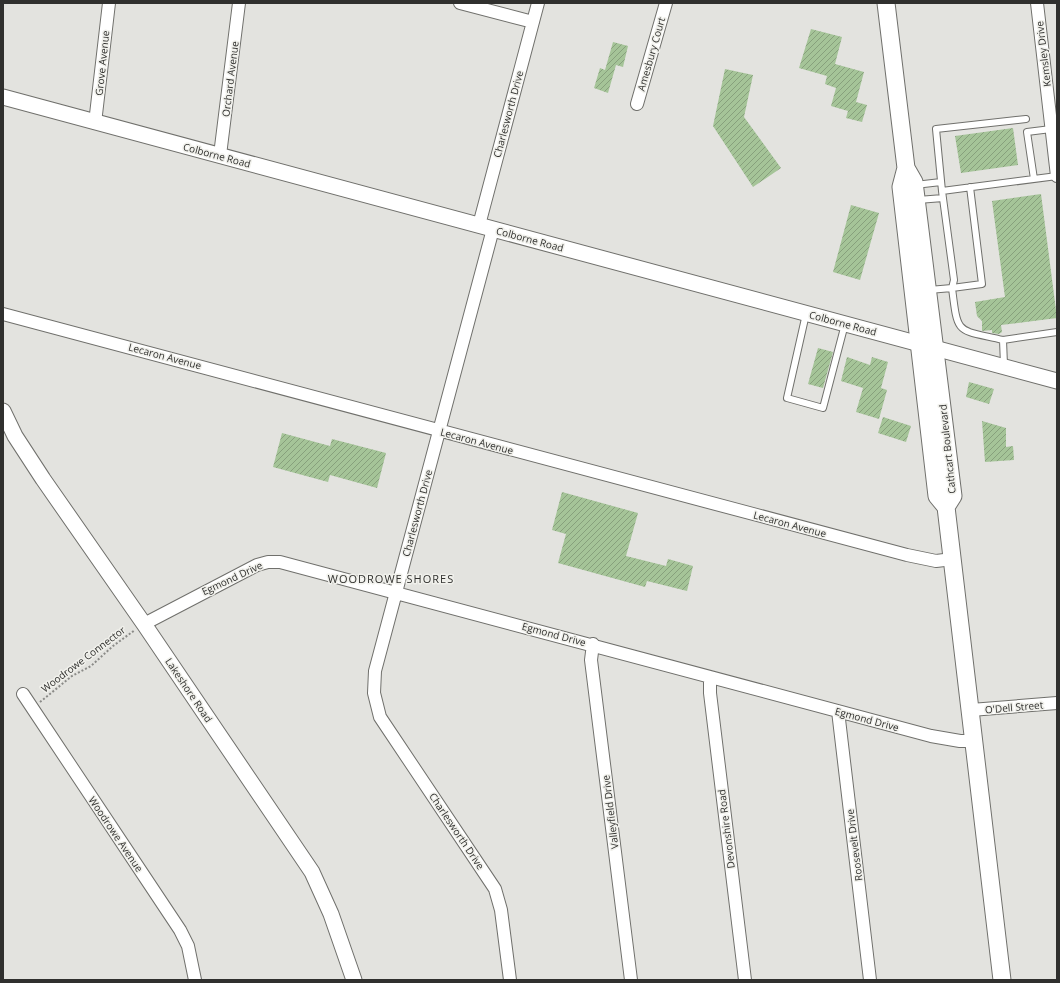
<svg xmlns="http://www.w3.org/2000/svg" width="1060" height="983" viewBox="0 0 1060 983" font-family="'Open Sans',sans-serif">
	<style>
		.building { fill: url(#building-hatch) }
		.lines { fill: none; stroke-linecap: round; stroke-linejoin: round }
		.service-casing { stroke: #70706c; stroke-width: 8 }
		.minor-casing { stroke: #70706c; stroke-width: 14 }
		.tertiary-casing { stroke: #70706c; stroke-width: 17 }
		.secondary-casing { stroke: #70706c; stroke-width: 19 }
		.path { stroke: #8a8a87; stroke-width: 2; stroke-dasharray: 2 2; stroke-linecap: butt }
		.service { stroke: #fff; stroke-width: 6 }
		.minor { stroke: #fff; stroke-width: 12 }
		.tertiary { stroke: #fff; stroke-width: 15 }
		.secondary { stroke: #fff; stroke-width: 17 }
		.labels { text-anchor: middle; stroke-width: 3; stroke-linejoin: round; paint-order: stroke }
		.street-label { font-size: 10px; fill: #30302e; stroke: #f1f1ec }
		.neighbourhood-label { font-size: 11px; letter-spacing: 1px; fill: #30302e; stroke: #f1f1ec }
	</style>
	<defs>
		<pattern id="building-hatch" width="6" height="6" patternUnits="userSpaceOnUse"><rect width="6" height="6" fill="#a5c498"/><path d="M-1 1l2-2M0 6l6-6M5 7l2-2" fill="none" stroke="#87a07c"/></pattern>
	</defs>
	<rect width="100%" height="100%" fill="#e3e3df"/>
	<path class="building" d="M811 29 842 37 835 64 864 72 856 102 867 105 862 122 846 118 848 111 831 106 836 88 825 84 827 76 799 68Z
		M613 42 628 46 623 67 616 65 608 93 594 88 600 68 605 70Z
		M725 69 753 75 744 117 781 168 753 187 713 126Z
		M1013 128 1018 165 961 173 955 136Z
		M1041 194 1057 318 1001 325 1002 332 999 334 992 333V330L982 331V321L977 316 975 302 1005 297 992 201Z
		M851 205 879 213 860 280 833 272Z
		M818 348 833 352 823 388 808 384Z
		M847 357 870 365 872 357 888 362 881 388 887 390 879 419 856 412 863 388 841 381Z
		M969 382 994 389 989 404 966 397Z
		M883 417 911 426 906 442 878 433Z
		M982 421 1006 428V447L1013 446 1014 460 985 462Z
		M282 433 330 446 332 439 386 453 377 488 330 475 328 482 273 467Z
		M562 492 638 513 626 556 666 566 668 559 693 566 687 591 647 581 645 587 558 563 566 534 552 530Z"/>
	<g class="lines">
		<g class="service-casing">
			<path id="service" d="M1034 179 1027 132 1051 129
				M915 185 941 182
				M970 187 982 284 952 288C958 336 956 329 1003 340L1004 365
				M942 191 936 129 1026 119
				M918 200 943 198
				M929 290 952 288 954 280 942 191 1057 176
				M806 314 787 398 823 408 845 324
				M1003 340 1057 332"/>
		</g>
		<g class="minor-casing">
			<path id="minor" d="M460 3 533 22
				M1037 3 1057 176
				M637 104 666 3
				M95 123 109 3
				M220 155 239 3
				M479 225 538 3
				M493 229 375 671 374 693 380 717 495 889 501 910 510 980
				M3 314 907 555 936 561 953 559
				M144 624 257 565 268 562H280L931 736 960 741H975
				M593 644 591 660 631 980
				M710 677V693L745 980
				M23 694 180 930 188 946 195 980
				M971 710 1057 703
				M838 711 870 980"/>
		</g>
		<g class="tertiary-casing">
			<path id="tertiary" d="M3 97 1057 381
				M3 411 15 436 43 479 144 624 312 872 331 914 354 980"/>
		</g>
		<g class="secondary-casing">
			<path id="secondary" d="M886 3 906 168 901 187 937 496 946 507
				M906 168 914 182 953 496 946 507
				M946 507 1002 980"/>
		</g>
		<path class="path" d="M40 702 72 676 91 666 113 646 135 630"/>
		<use href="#service" class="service"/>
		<use href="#minor" class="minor"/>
		<use href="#tertiary" class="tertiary"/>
		<use href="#secondary" class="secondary"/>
	</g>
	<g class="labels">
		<g class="street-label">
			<text transform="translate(651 54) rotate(-74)" y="4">Amesbury Court</text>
			<text transform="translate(1043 54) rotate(-97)" y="4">Kemsley Drive</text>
			<text transform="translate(102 63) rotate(-84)" y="4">Grove Avenue</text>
			<text transform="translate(230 79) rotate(-83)" y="4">Orchard Avenue</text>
			<text transform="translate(508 114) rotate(-75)" y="4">Charlesworth Drive</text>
			<text transform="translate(217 155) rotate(15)" y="4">Colborne Road</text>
			<text transform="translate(530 239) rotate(15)" y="4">Colborne Road</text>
			<text transform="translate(843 323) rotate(15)" y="4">Colborne Road</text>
			<text transform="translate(165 356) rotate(15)" y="4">Lecaron Avenue</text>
			<text transform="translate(477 441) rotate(15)" y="4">Lecaron Avenue</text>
			<text transform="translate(947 449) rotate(-96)" y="4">Cathcart Boulevard</text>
			<text transform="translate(417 513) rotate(-75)" y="4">Charlesworth Drive</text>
			<text transform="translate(790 524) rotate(15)" y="4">Lecaron Avenue</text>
			<text transform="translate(232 578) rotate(-25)" y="4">Egmond Drive</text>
			<text transform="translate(554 634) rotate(15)" y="4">Egmond Drive</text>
			<text transform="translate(83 659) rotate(-37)" y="4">Woodrowe Connector</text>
			<text transform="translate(189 690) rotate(56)" y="4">Lakeshore Road</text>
			<text transform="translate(1014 707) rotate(-5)" y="4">O'Dell Street</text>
			<text transform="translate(867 719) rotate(15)" y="4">Egmond Drive</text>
			<text transform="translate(610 812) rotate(-97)" y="4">Valleyfield Drive</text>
			<text transform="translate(726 829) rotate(-97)" y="4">Devonshire Road</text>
			<text transform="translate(457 831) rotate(56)" y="4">Charlesworth Drive</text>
			<text transform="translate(116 834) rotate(56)" y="4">Woodrowe Avenue</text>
			<text transform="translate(854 845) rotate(-97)" y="4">Roosevelt Drive</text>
		</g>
		<g class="neighbourhood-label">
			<text x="391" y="583">WOODROWE SHORES</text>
		</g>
	</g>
	<rect width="1060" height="983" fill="none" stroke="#30302e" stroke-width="8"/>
</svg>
